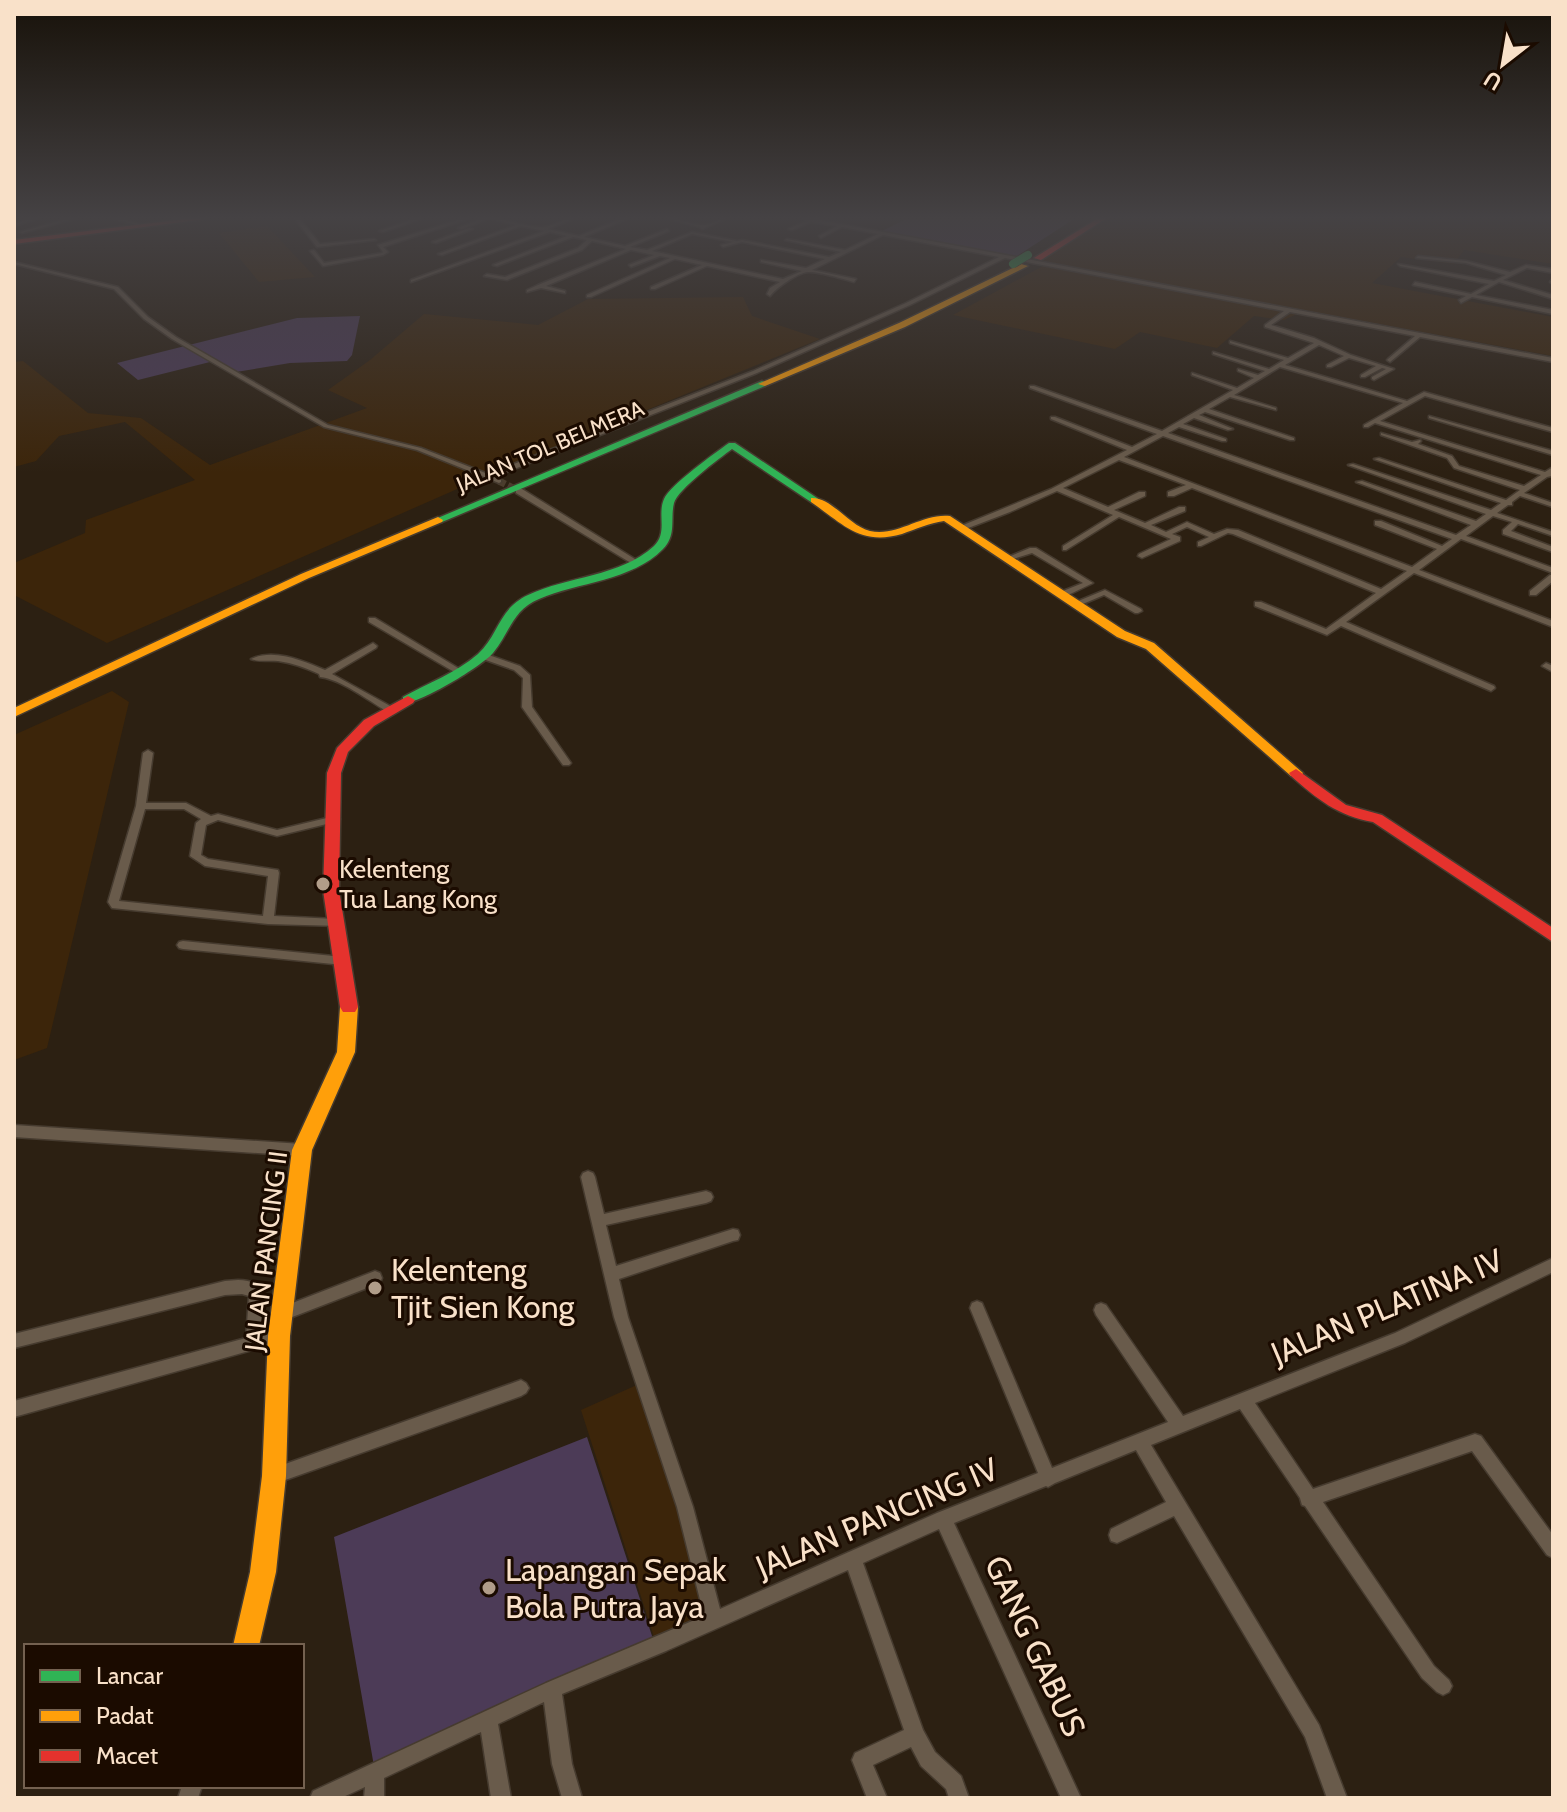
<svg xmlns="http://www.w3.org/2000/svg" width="1567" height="1812" viewBox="0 0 1567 1812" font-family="Cabin,sans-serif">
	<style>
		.built { fill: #3c250a }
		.green { fill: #4c3b57 }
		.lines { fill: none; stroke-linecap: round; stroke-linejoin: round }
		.street-tunnel { stroke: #4b3d2d; stroke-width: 7; stroke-dasharray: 7 3; stroke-linecap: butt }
		.street-casing { stroke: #463b2f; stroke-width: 3 }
		.fast-casing { stroke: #463b2f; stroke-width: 3 }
		.slow-casing { stroke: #463b2f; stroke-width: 3 }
		.jam-casing { stroke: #463b2f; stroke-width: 3 }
		.street { fill: #695b4b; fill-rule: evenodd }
		.fast { fill: #30b455; fill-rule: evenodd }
		.slow { fill: #ff9f0a; fill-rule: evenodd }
		.jam { fill: #e5322d; fill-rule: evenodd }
		.fast-bridge-casing { stroke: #463b2f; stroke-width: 9; stroke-linecap: butt }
		.fast-bridge { stroke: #30b455; stroke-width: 8 }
		.poi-dot { fill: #b19d89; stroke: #1b0b00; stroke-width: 3 }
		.labels { text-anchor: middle; stroke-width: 6; stroke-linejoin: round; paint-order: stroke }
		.far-street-label { font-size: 22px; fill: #f9e1c9; stroke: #1b0b00 }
		.poi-label { font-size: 26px; fill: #f9e1c9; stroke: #1b0b00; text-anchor: start }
		.street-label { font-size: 26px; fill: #f9e1c9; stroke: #1b0b00 }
		.near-poi-label { font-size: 32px; fill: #f9e1c9; stroke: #1b0b00; text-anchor: start }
		.near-street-label { font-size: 32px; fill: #f9e1c9; stroke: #1b0b00 }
	</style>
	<rect width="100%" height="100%" fill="#2c2012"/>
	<path class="built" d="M1109 219H1553V264L1464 250 1454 264 1401 257 1372 283 1553 317V356L1038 261Z
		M267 226 315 277 259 282 219 233Z
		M1043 266 1297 314 1284 320 1254 316 1217 348 1140 332 1115 349 953 315Z
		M743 297 752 316 820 339 505 468 107 643 14 595V563L85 533 86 520 195 480 125 422 59 436 36 461 14 467V362L23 361 88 413 141 418 210 465 367 408 328 390 370 360 424 314 538 325 588 299Z
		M112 691 129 702 47 1048 14 1060V735Z
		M639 1384 680 1505 704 1614 654 1637 581 1410Z"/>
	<path class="green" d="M906 219H1074L1014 258 882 231Z
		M360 316 352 355 347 361 290 363 230 373 210 362 138 380 117 363 297 318Z
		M587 1437 653 1639 375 1772 334 1537Z"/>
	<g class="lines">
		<path class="street-tunnel" d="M499 481 519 491"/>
		<g class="street-casing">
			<path id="street" d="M29 219H37L14 226V224Z
				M66 219H74L22 233 20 232Z
				M114 219H122L146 226 144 227Z
				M295 219H300L320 244 374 239 376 240 317 247Z
				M414 219H421L383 232 379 231Z
				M461 219H468L383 247 388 252 383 255 323 266 310 251 314 250 324 263 382 253 383 252 378 245Z
				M481 219H488L462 229 458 228Z
				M492 219C508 219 524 227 540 227 551 228 561 219 573 219L548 229 579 236 620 219H627L584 237 625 246 667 229 669 231 630 247 647 250 692 232 737 241 742 240 829 257 841 252 785 240 787 239 845 250 878 234 842 227 821 238 819 236 837 226 811 222 792 230 788 229 806 221 803 219H814L1553 358V362L1420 337 1390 362 1387 360 1388 359 1415 336 1290 312 1271 325 1314 338 1351 355 1394 369 1374 380 1372 379V377L1386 369 1382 368 1365 377H1361V375L1376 366 1349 358 1331 367H1327V365L1344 356 1319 345 1285 365 1407 401 1424 392 1553 428V432L1425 396 1380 421 1545 472 1553 467 1551 476 1547 477 1524 493 1553 503V507L1520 496 1512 502V505H1508L1497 513 1553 532V536L1518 524 1511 531 1553 547V552L1503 534V530L1512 522 1493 516 1466 536 1553 568V573L1461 539 1419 570 1553 621V627L1414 573 1346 622 1494 686 1495 688 1491 691 1341 626 1327 635 1255 606V602H1261L1326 629 1376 593 1233 534 1228 533 1201 546H1198V542L1209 537 1187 527 1172 534 1180 537V541L1142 558 1138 556 1139 554 1171 539 1119 517 1066 550H1063V546L1113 515 1057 491 1010 512 963 530 956 528 1051 489 1127 450 1051 419V417H1055L1132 447 1157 434 1030 388V386H1034L1162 431 1233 390 1192 375V373L1237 388 1254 378 1238 371V369L1258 375 1265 371 1213 354V352L1269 369 1284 360 1230 343V341L1288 358 1314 343 1265 327V325L1284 311 1005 258 910 305 757 373 494 477 501 480V482L499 483 417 450 324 427 172 339 144 319 114 289 14 264V262L118 287 148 317 176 337 328 425 421 448 488 474 753 371 906 303 999 257 883 235 812 270 856 279 854 282C843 279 818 271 808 272 797 273 776 288 770 296L767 294 770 288 780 282 707 266 655 289H651V287L702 265 675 259 591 297H587V295L670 258 660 256 631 267 629 265 654 255 631 250 546 286 565 291V293L541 288 527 292V290L538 285 626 249 592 241 582 250 507 280 484 276 487 274 505 277 578 248 587 240 573 237 497 266 493 265 567 236 550 232 411 282V280L544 231 521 226 442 255 438 254 516 225ZM692 234 733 242 721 245 723 247 742 242 825 259 806 268 761 260V262L802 271 783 279 652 251ZM1280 367 1403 403 1364 425V427H1368L1375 423 1541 475 1524 486 1459 466 1452 456 1418 444 1421 441 1420 440 1412 442 1381 433V435L1447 458 1454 468 1520 490 1506 500 1379 458 1374 459 1501 503 1491 510 1353 464 1348 465 1486 514 1476 521 1362 481 1356 482 1471 525 1456 535 1168 433 1179 427 1222 441H1226V439L1183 424 1194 418 1228 430 1233 429 1199 415 1205 412 1290 440H1294V438L1209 409 1230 397 1276 410V408L1234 395ZM1163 436 1452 539 1442 546 1381 521H1375V525L1437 549 1412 567 1124 457ZM1119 460 1186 485 1168 492V496H1174L1192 488 1407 571 1381 589 1238 530 1227 529 1214 534 1187 522 1166 532 1151 525 1185 511V507H1179L1145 523 1114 510 1145 496V492H1139L1108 507 1063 488Z
				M669 219C680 219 695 226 705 225 712 225 717 220 725 219L702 229 700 227Z
				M469 228 473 229 436 243 432 242Z
				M1418 256 1466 261 1510 272 1526 265 1553 269V273L1527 268 1503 280 1553 295V299L1499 282 1476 295 1553 310V314L1472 297 1461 303 1459 300 1466 296 1413 285 1415 282 1471 294 1489 284 1400 266 1398 264 1494 281 1506 275 1466 263 1416 258Z
				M1553 278V284L1550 282Z
				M1429 416 1553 451V455L1429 418Z
				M516 489H522L638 561 631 563 516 493Z
				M1030 548H1036L1093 583 1064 597H1058V593L1083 583 1032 553 1007 561 1003 559Z
				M1550 575H1553V581L1536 595H1530V591Z
				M1105 590 1141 609 1142 611 1138 613H1135L1104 595 1078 606H1075L1071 604Z
				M369 618H375L463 671 459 674 456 673 369 622Z
				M373 643 377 646 376 648 332 674 392 707V711H386C368 700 340 679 320 677L319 674C306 668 293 663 278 661 268 660 259 662 251 659 274 648 303 661 325 670Z
				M483 653 520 666 530 675 532 707 571 763 569 765H563L522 707 523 678 514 670 480 658V654Z
				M1546 663 1553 666V672L1542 666Z
				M148 750 153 753 146 803H186L211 816 218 814 277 830 335 816 339 817 340 819 339 821 277 836 218 820 206 825 201 855 208 859 278 870 279 873 274 916 336 919 342 923 340 926 268 924 112 908 108 902 136 806 143 753ZM145 809H184L201 819 196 823 190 856 205 866 268 876 263 916 119 901Z
				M183 941 343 957 347 958 349 961 347 964 343 965 183 949 179 948 177 945 179 942Z
				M14 1125 302 1144 307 1146 309 1150 307 1154 302 1156 14 1137Z
				M588 1171 593 1173 595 1177 604 1214 706 1191 711 1193 713 1197 711 1201 706 1203 606 1225 616 1266 733 1229 738 1230 740 1235 738 1240 733 1241 619 1279 628 1317 693 1507 720 1609 937 1513 1038 1473 970 1308 972 1303 977 1301 982 1303 1052 1468 1168 1422 1096 1315 1094 1310 1096 1305 1101 1303 1106 1305 1183 1416 1395 1333 1553 1258V1272L1405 1343 1255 1403 1313 1489 1475 1434 1481 1436 1553 1535V1558L1547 1555 1472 1451 1323 1502 1434 1666 1449 1680 1452 1686 1449 1692 1443 1695 1437 1692 1422 1678 1305 1506 1302 1505 1300 1498 1240 1409 1151 1445 1319 1725 1347 1798H1327L1305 1737 1174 1516 1117 1543 1111 1541 1109 1535 1111 1529 1166 1502 1136 1450 1055 1483 1048 1487 1046 1486 954 1523 1081 1798H1061L939 1529 863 1563 923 1730 935 1752 961 1776 969 1798H949L946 1789 921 1766 911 1747 873 1765 887 1798H867L852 1760 855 1753 904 1730 848 1570 666 1651 562 1694 572 1764 582 1798H562L552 1764 544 1702 498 1724 511 1798H491L481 1732 384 1778V1798H364L365 1787 341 1798H310L313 1791 546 1683 704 1616 677 1507 614 1317 581 1177 583 1173Z
				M375 1271 380 1273 382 1278 380 1283 282 1321 277 1319 275 1314 277 1309Z
				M238 1280C249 1280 260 1283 264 1294L261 1334 279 1329 284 1331 287 1336 284 1341 14 1417V1401L246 1338 249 1296 242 1294 225 1295 14 1348V1334L225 1281Z
				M521 1380 526 1383 529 1388 526 1393 521 1396 274 1484 268 1482 266 1476 268 1470 274 1468Z
				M182 1786H202L198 1798H178Z"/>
		</g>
		<g class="fast-casing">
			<path id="fast" d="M762 381 765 382V386L442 522 433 520Z
				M729 443H735L820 500 811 502 732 449C720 458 678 489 674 503 670 519 677 535 663 549 632 581 578 582 539 599 512 610 510 633 493 653 482 666 418 705 403 703V697C428 683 456 673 478 654 499 635 498 609 528 595 568 576 620 577 654 546 668 532 657 515 664 499 670 485 715 453 729 443Z"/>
		</g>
		<g class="slow-casing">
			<path id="slow" d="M1021 264 1028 266 905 327 765 386 758 384 899 323Z
				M811 498C832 497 849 526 870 531 898 537 922 513 950 516L1125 631 1154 643 1303 773 1301 776H1291L1146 649 1117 637 944 521C929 523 916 529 902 534 860 546 843 524 811 502Z
				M438 517 443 520 442 522 309 578 14 717V708L301 574Z
				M349 1000 355 1002 358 1007 355 1052 312 1150 290 1336 286 1476 276 1572 259 1646H233L250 1572 262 1476 268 1336 292 1150 337 1052 340 1007 343 1002Z"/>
		</g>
		<g class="jam-casing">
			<path id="jam" d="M184 219H205L14 244V240Z
				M1097 219H1105L1041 260 1034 258Z
				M408 696 415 700 413 703 374 726 348 752 341 773 339 890 358 1007 355 1012H343L340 1007 323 890 327 773 337 748 364 720Z
				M1296 769 1346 805 1382 815 1553 928V942L1373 822C1338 816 1317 799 1291 776L1289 773Z"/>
		</g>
		<use href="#street" class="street"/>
		<use href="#fast" class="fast"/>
		<use href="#slow" class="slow"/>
		<use href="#jam" class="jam"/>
		<g class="fast-bridge-casing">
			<path id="fast-bridge" d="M1013 264 1028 255"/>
		</g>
		<use href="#fast-bridge" class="fast-bridge"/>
	</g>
	<linearGradient id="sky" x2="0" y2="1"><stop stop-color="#18120a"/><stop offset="0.46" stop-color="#454244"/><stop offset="1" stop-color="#454244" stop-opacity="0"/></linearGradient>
	<rect width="1567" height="473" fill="url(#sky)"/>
	<g class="poi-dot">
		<circle cx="323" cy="884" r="8"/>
		<circle cx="375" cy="1288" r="8"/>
		<circle cx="489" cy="1588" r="8"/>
	</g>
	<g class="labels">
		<g class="far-street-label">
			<text transform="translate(550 446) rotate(-23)" y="8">JALAN TOL BELMERA</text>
		</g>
		<g class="poi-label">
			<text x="339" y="878">Kelenteng<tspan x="339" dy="30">Tua Lang Kong</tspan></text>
		</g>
		<g class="street-label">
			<text transform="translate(266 1251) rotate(-83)" y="9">JALAN PANCING II</text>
		</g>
		<g class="near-poi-label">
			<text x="391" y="1281">Kelenteng<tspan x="391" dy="37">Tjit Sien Kong</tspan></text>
			<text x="505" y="1581">Lapangan Sepak<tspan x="505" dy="37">Bola Putra Jaya</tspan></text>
		</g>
		<g class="near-street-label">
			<text transform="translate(1387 1307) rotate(-23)" y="11">JALAN PLATINA IV</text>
			<text transform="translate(877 1518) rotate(-23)" y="11">JALAN PANCING IV</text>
			<text transform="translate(1035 1646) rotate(65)" y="11">GANG GABUS</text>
		</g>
	</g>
	<rect width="1567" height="1812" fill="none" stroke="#f9e1c9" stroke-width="32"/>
	<rect x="24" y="1644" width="280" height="144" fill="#1b0b00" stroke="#746150" stroke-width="2"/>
	<rect x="40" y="1670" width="40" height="12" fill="#30b455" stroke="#746150" stroke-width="2"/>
	<text x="96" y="1684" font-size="24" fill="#f9e1c9">Lancar</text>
	<rect x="40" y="1710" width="40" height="12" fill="#ff9f0a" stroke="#746150" stroke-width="2"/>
	<text x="96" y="1724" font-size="24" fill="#f9e1c9">Padat</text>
	<rect x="40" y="1750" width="40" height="12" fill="#e5322d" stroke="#746150" stroke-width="2"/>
	<text x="96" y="1764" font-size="24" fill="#f9e1c9">Macet</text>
	<g transform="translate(1503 64) rotate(211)" stroke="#1b0b00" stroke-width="6" paint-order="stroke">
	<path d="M0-6L14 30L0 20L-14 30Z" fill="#f9e1c9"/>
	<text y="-12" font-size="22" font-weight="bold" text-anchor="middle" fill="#f9e1c9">U</text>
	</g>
</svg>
